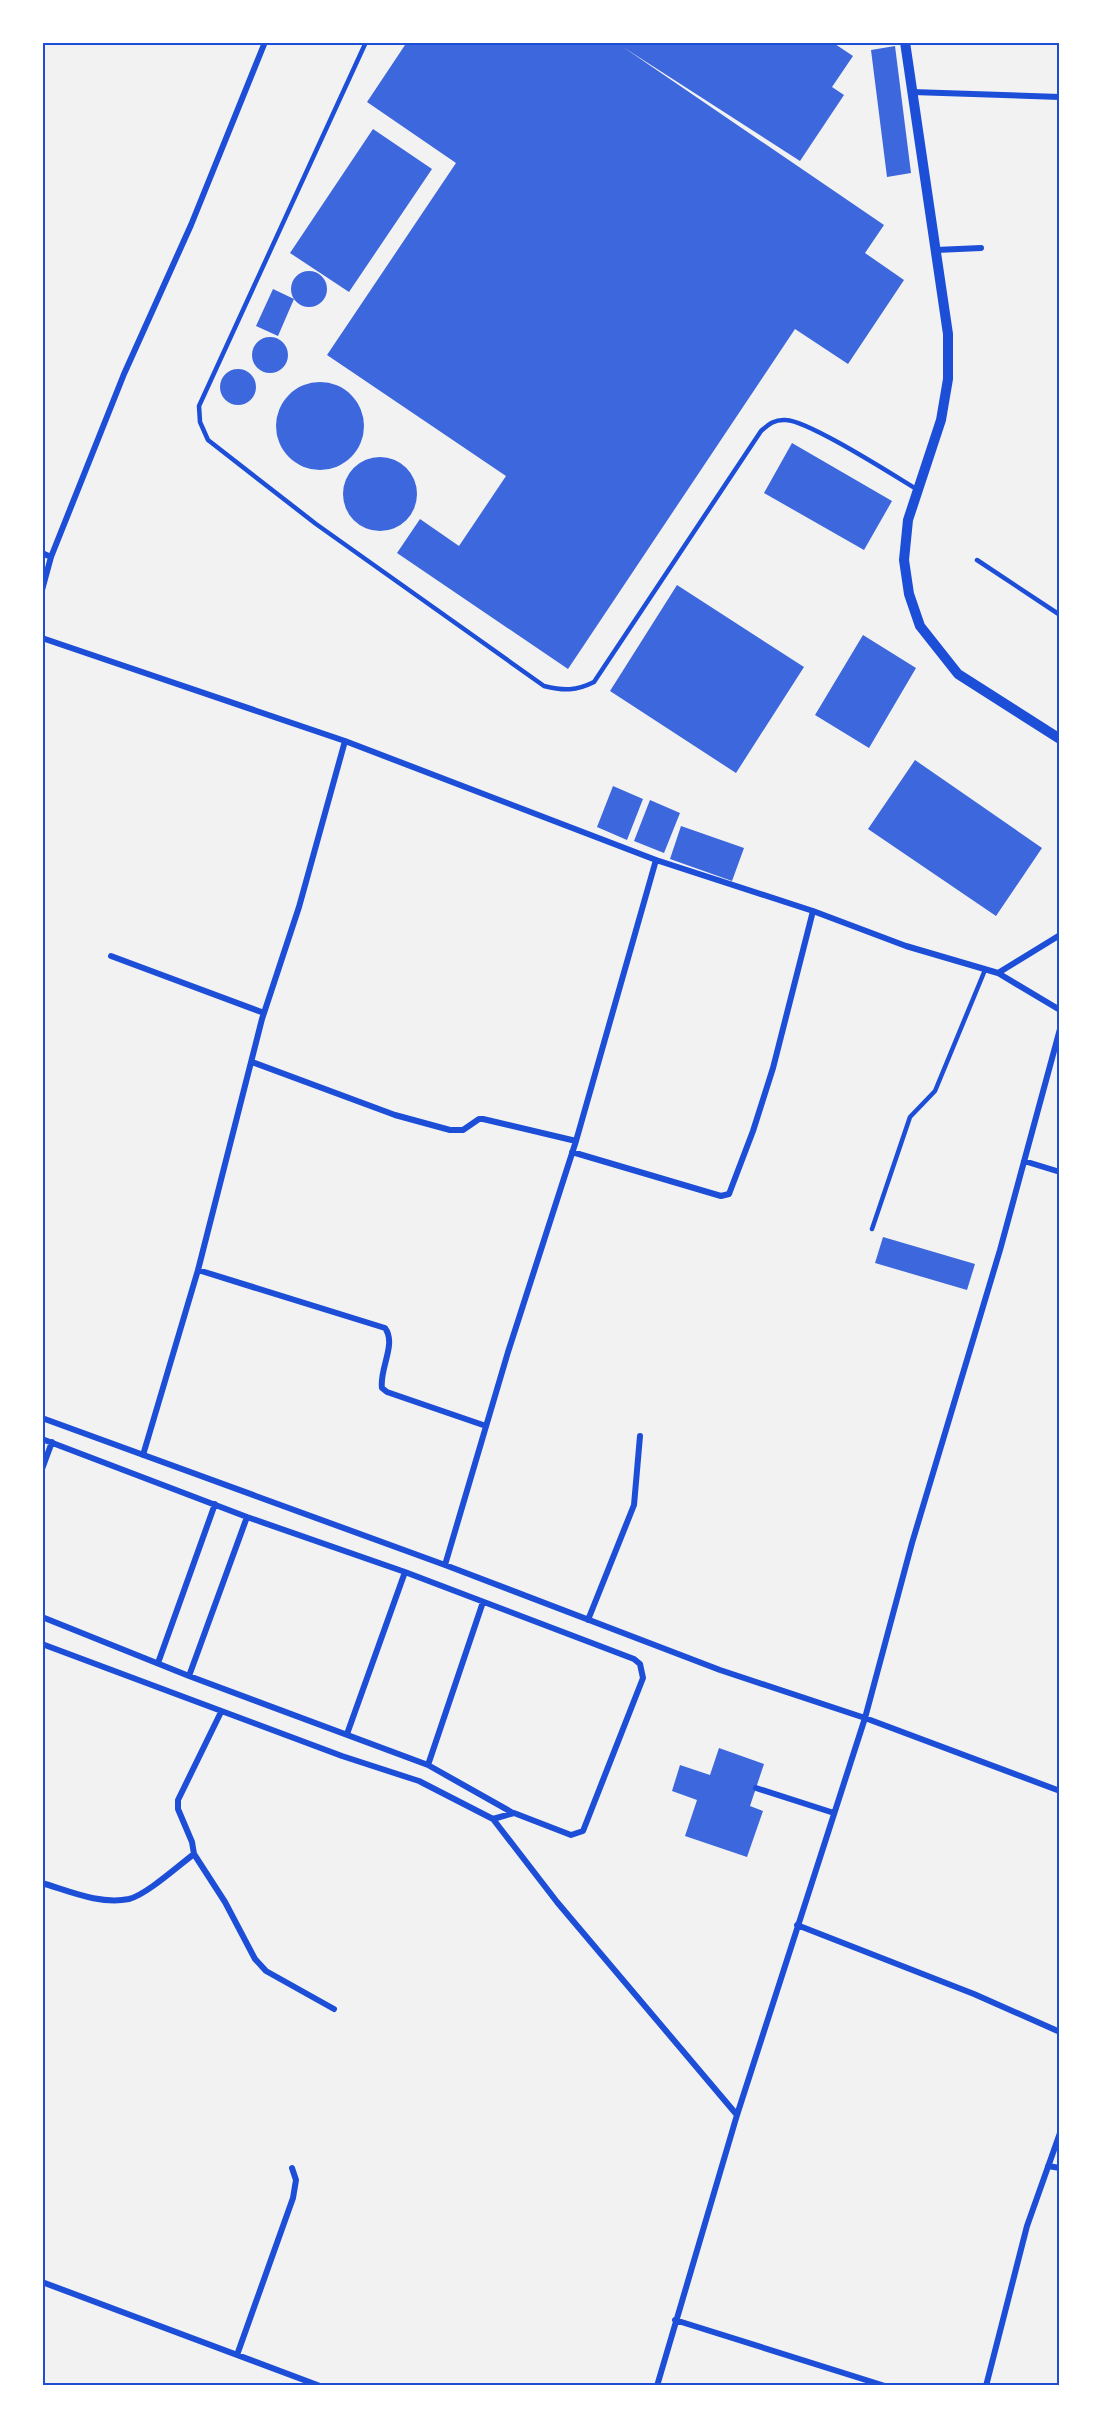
<svg xmlns="http://www.w3.org/2000/svg" width="1102" height="2428" viewBox="0 0 1102 2428" font-family="'Space Grotesk',sans-serif">
	<style>
		.building { fill: #3d67dc }
		.lines { fill: none; stroke-linecap: round; stroke-linejoin: round }
		.service { stroke: #1d4ed8; stroke-width: 4.5 }
		.minor { stroke: #1d4ed8; stroke-width: 6 }
		.tertiary { stroke: #1d4ed8; stroke-width: 10 }
		.neatline { fill: none; stroke: #1d4ed8; stroke-width: 2 }
	</style>
	<rect width="100%" height="100%" fill="#f2f2f2"/>
	<path class="building" d="M407 42H832L853 56 832 87 844 95 800 161 623 47 884 225 865 253 904 280 848 364 795 329 568 669 397 553 420 519 459 546 506 476 327 355 456 163 367 102Z
		M895 46 911 173 887 177 871 50Z
		M373 129 432 169 349 292 290 253Z
		M291 289a18 18 0 1 1 36 0a18 18 0 1 1-36 0Z
		M273 289 294 299 278 336 256 326Z
		M252 355a18 18 0 1 1 36 0a18 18 0 1 1-36 0Z
		M220 387a18 18 0 1 1 36 0a18 18 0 1 1-36 0Z
		M276 426a44 44 0 1 1 88 0a44 44 0 1 1-88 0Z
		M792 443 892 501 864 550 764 493Z
		M343 494a37 37 0 1 1 74 0a37 37 0 1 1-74 0Z
		M677 585 804 667 736 773 610 691Z
		M863 635 916 668 869 748 815 715Z
		M915 760 1042 848 996 916 868 829Z
		M613 786 643 799 627 840 597 827Z
		M650 800 680 813 664 853 634 841Z
		M681 826 744 848 732 881 670 859Z
		M883 1237 975 1264 967 1290 875 1263Z
		M719 1748 764 1764 750 1806 763 1811 747 1857 685 1836 697 1800 672 1791 680 1765 710 1775Z"/>
	<g class="lines">
		<path class="service" d="M366 42 199 406 200 422 208 440 316 524 544 686C564 691 576 691 594 682L761 431C769 424 775 419 786 420 809 421 893 475 918 490
			M977 560 1060 615
			M872 1229 910 1117 935 1091 985 970"/>
		<path class="minor" d="M912 92 1060 97
			M936 250 981 248
			M42 553 51 557
			M42 590 51 557 124 374 191 225 265 42
			M42 638 345 741 656 860 813 911 906 946 998 973 1060 935
			M111 956 264 1013
			M998 973 1060 1010
			M252 1062 395 1115 450 1130H463L479 1119H483L576 1141
			M572 1152 721 1196 729 1194 753 1131 773 1068 813 911
			M1024 1161 1060 1172
			M198 1270 385 1328C397 1344 379 1369 382 1388L387 1392 486 1426
			M42 1418 445 1565 720 1670 865 1718 1060 1791
			M42 1439 247 1517 405 1572 634 1659 640 1664 643 1678 583 1831 571 1835 514 1813 493 1819
			M143 1455 198 1270 262 1019 299 907 345 741
			M42 1469 52 1442
			M445 1565 508 1352 576 1141 656 860
			M483 1602 428 1765 513 1813
			M42 1617 189 1676 428 1765
			M588 1620 634 1505 640 1436
			M42 1644 342 1756 419 1781 493 1819 557 1902 737 2115
			M158 1663 215 1504
			M189 1676 247 1517
			M221 1712 178 1800V1809L192 1842 194 1854 225 1902 255 1959 266 1971 334 2009
			M347 1734 405 1572
			M756 1788 834 1813
			M42 1883C69 1891 100 1905 129 1899 146 1895 178 1866 194 1854
			M797 1925 974 1994 1060 2032
			M1048 2166 1060 2168
			M42 2282 320 2386
			M675 2320 885 2386
			M237 2355 293 2198 296 2180 292 2168
			M657 2386 737 2115 865 1718 912 1543 1000 1250 1060 1029
			M986 2386 1027 2226 1060 2133"/>
		<path class="tertiary" d="M905 42 948 334V379L941 420 908 520 904 560 909 594 920 626 958 674 1060 739"/>
	</g>
	<rect width="1102" height="2428" fill="none" stroke="#ffffff" stroke-width="87"/>
	<rect x="44" y="44" width="1014" height="2340" class="neatline"/>
</svg>
